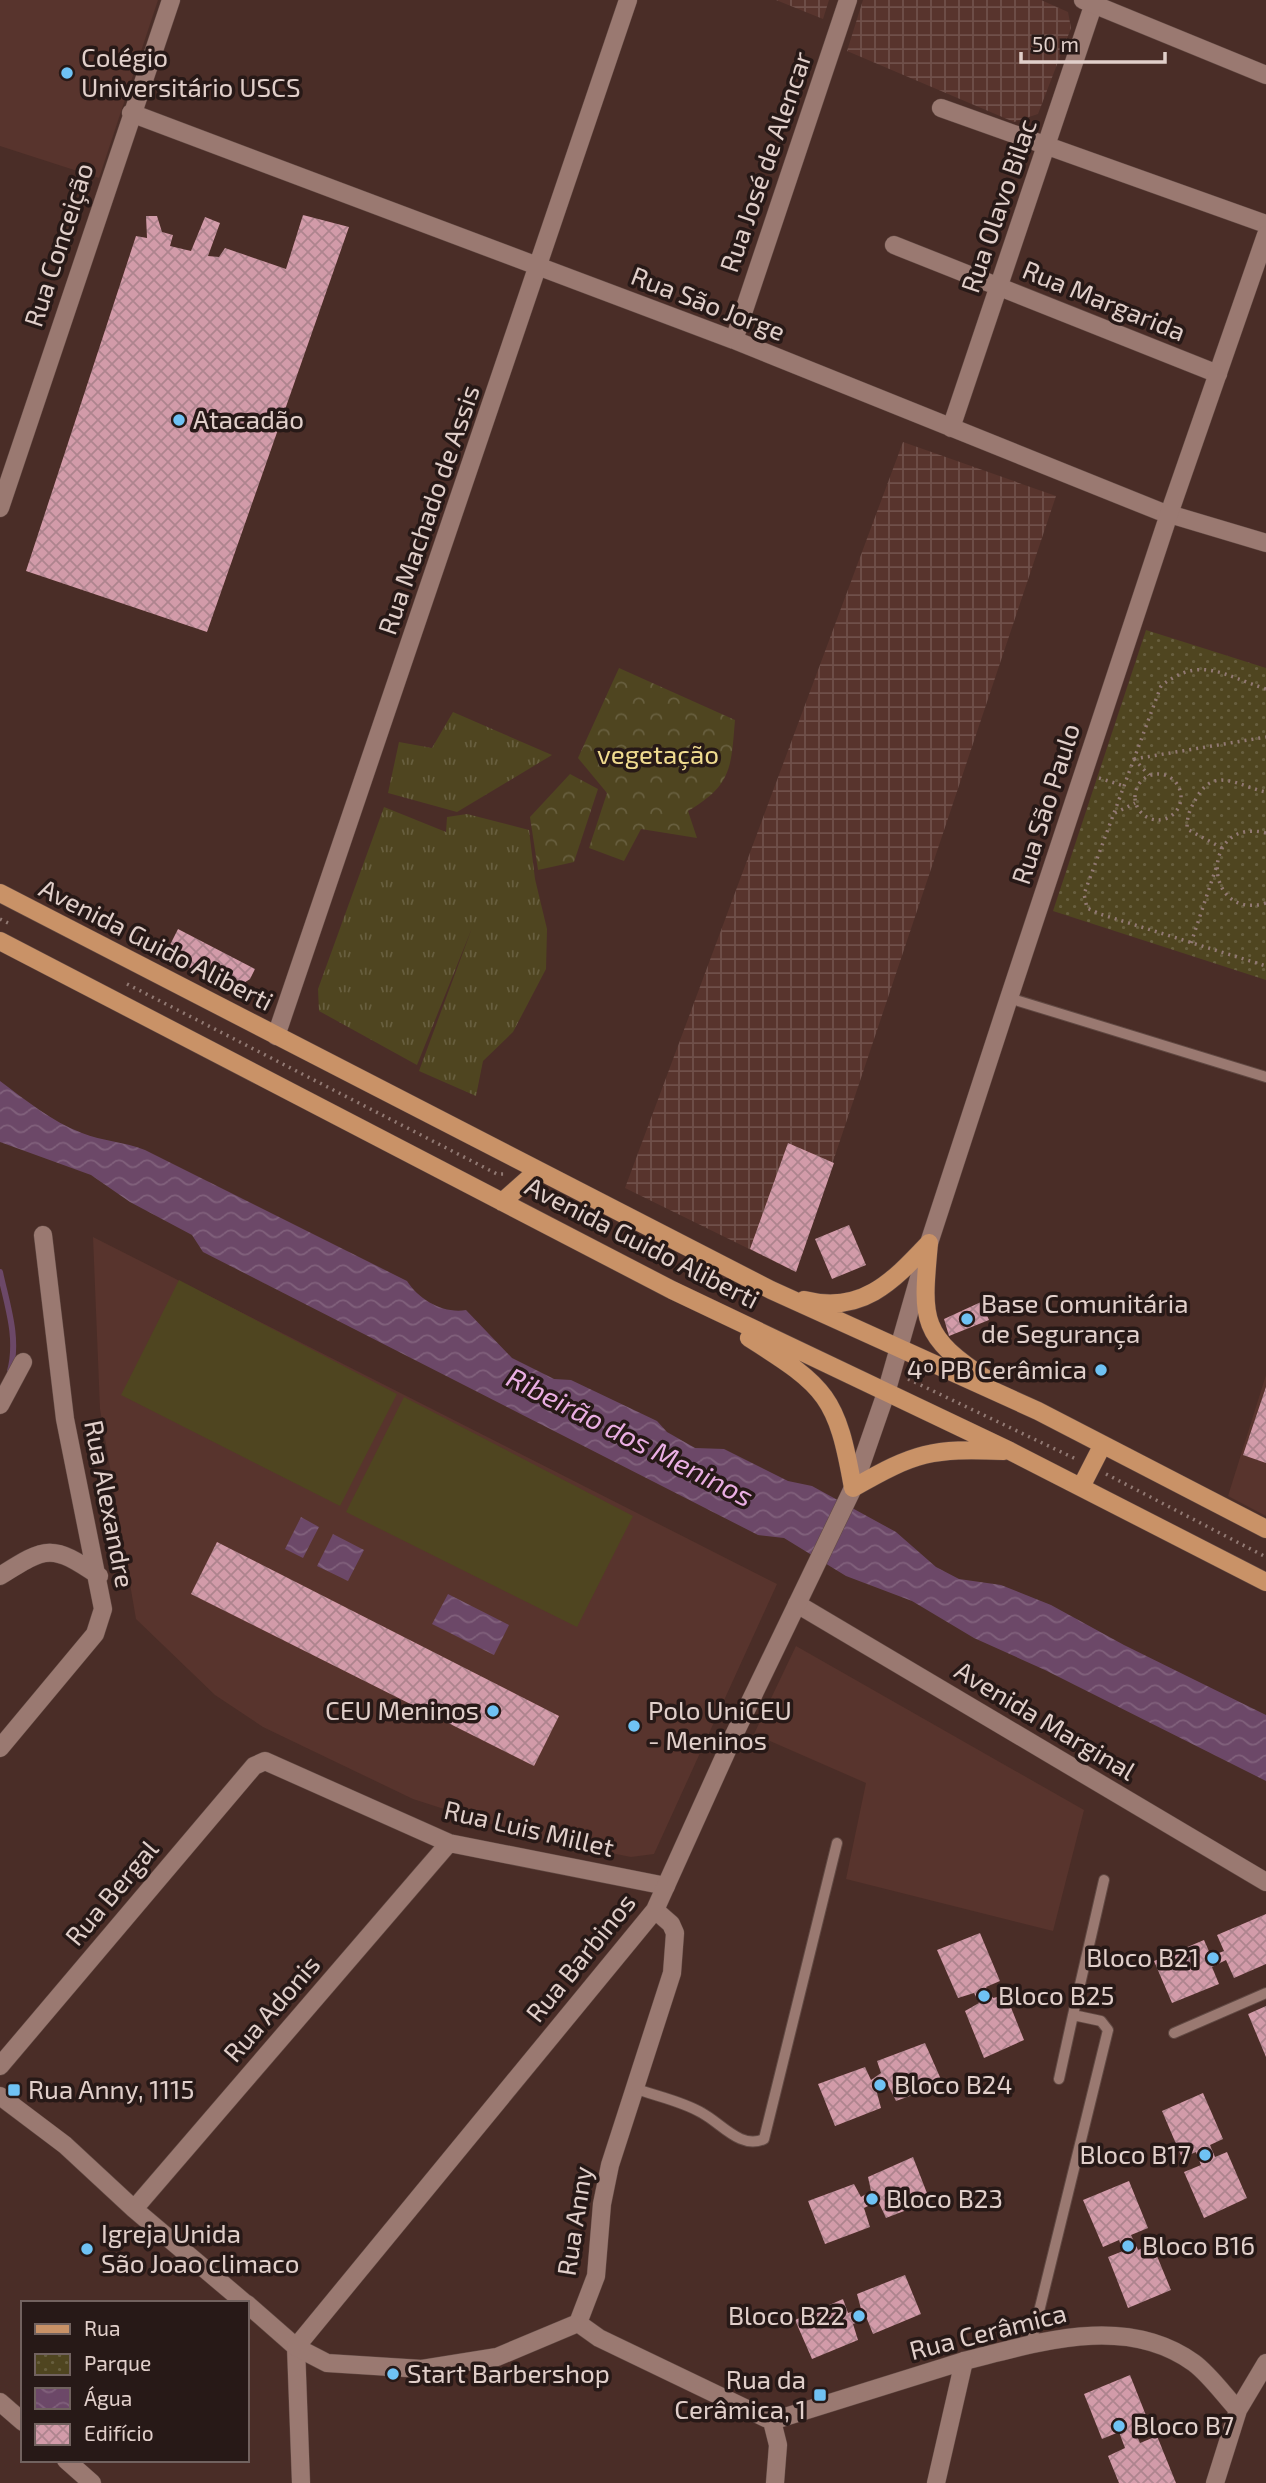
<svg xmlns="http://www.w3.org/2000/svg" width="1266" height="2483" viewBox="0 0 1266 2483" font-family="'Exo 2',sans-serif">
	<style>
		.built { fill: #58342d }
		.industrial { fill: url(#industrial-grid) }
		.grass { fill: url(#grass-tufts) }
		.forest { fill: url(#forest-crowns) }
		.park { fill: url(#park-dots) }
		.pitch { fill: #4f4520 }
		.water { fill: url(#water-waves) }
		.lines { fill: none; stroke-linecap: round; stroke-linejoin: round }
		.stream { stroke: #6c4868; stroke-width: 6 }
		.building { fill: url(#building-cross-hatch) }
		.lane-casing { stroke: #614943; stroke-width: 12 }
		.street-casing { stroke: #614943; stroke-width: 19 }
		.secondary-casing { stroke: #614943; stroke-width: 19 }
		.primary-casing { stroke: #614943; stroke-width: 19 }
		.path { stroke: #917973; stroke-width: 3.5; stroke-dasharray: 2 5; stroke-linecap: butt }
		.lane { stroke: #9a7971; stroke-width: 10 }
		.street { stroke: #9a7971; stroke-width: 18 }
		.secondary { stroke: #9a7971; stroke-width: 18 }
		.primary { stroke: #c99267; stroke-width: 18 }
		.poi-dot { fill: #6fc2f4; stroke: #271917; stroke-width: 2.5 }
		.labels { text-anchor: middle; stroke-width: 7; stroke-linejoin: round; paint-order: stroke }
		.poi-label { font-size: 26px; fill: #e1cfca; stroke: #271917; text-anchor: start }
		.street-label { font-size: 26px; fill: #e1cfca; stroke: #271917 }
		.park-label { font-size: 26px; fill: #f0db8f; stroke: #271917 }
		.water-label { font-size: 28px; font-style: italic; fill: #eaaee3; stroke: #271917 }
	</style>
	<defs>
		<pattern id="industrial-grid" width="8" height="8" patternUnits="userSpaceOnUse" patternTransform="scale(1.75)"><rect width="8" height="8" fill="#58342d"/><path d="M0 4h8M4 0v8" fill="none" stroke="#70504a"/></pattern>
		<pattern id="grass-tufts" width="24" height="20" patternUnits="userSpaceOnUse" patternTransform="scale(1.75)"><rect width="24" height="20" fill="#4f4520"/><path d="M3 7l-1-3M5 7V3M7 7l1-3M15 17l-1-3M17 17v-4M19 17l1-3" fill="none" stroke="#685f3f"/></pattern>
		<pattern id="forest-crowns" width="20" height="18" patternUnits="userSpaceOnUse" patternTransform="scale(1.75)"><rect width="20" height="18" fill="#4f4520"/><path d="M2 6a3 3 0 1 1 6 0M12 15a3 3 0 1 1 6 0" fill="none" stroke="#685f3f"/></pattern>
		<pattern id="park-dots" width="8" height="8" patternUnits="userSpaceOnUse" patternTransform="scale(1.75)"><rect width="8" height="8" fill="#4f4520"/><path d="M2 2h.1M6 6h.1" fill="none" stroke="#685f3f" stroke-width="1.8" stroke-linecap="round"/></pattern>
		<pattern id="water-waves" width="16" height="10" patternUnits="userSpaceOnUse" patternTransform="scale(1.75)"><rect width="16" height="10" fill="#6c4868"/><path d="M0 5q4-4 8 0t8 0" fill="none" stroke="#81617c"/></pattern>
		<pattern id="building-cross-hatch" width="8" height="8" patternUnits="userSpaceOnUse" patternTransform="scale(1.75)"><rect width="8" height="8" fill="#d29ba9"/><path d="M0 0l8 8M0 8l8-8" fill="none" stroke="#ae848e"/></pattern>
	</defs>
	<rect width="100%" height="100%" fill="#4a2d27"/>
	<path class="built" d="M0 0H158L99 178 0 146Z
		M93 1237 777 1584 654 1854 631 1857 531 1837 413 1799 263 1727 215 1695 136 1619 100 1409Z
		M1266 1375V1516L1228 1496Z
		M796 1646 1084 1810 1053 1931 846 1879 866 1783 754 1734Z"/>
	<path class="industrial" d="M776 0H829L823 19Z
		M863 0H1041L1068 12 1071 28 1038 114 1014 122 847 51Z
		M903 442 1056 496 796 1272 625 1188Z"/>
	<path class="grass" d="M453 712 552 755 457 812 388 793 399 742 432 748Z
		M384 807 446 832 447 817 467 814 529 830 535 879 547 929 546 969 513 1032 483 1061 476 1096 419 1071 472 928 417 1065 319 1011 318 989Z"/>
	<path class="forest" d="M619 668 735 720C731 768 732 785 688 811L697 838 641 829 624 861 589 848 607 793 578 758Z
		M570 774 598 789 574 862 538 870 530 817Z"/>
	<path class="park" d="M1146 630 1266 668V980L1053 911Z"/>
	<path class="pitch" d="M179 1280 397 1394 340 1506 121 1395Z
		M404 1397 633 1516 577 1627 346 1512Z"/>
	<path class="water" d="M0 1081C27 1101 51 1121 82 1133 102 1141 125 1142 145 1150L407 1281C419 1300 444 1314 466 1310L512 1358 554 1379 571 1380 657 1421 667 1432 695 1448 724 1449 788 1481 812 1486 896 1532 936 1567 959 1579 1001 1585 1051 1605 1124 1645 1266 1715V1781L1045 1670 974 1638 912 1601 846 1576 784 1538 758 1535 203 1252 192 1235 130 1202 91 1175 0 1142Z
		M301 1517 319 1527 303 1558 285 1549Z
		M333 1534 364 1550 348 1581 317 1566Z
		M448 1594 509 1625 494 1655 432 1624Z"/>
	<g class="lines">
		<path class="stream" d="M0 1272C7 1305 19 1338 10 1371"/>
	</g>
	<path class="building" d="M303 215 349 227 207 632 26 571 136 236 147 238 146 216H157L162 232 173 235 170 246 191 251 205 217 220 223 208 256 219 257 225 248 286 269Z
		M178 929 255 969 250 979 233 990 165 955Z
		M788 1143 834 1163 796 1272 750 1249Z
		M849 1225 866 1265 832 1279 815 1239Z
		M981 1302 989 1320 949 1336 944 1319Z
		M1266 1387V1463L1243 1455Z
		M217 1542 559 1716 534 1766 191 1594Z
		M1266 1914V1964L1234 1978 1226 1960 1212 1967 1219 1984 1172 2003 1154 1961 1204 1940 1211 1956 1224 1951 1217 1935Z
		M980 1933 1000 1981 986 1987 993 1998 1006 1995 1024 2040 984 2058 965 2011 979 2003 974 1993 958 1998 937 1950Z
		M1266 2006V2057L1248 2014Z
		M925 2043 943 2084 896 2101 888 2085 876 2089 881 2108 835 2126 818 2084 865 2067 871 2080 881 2073 877 2061Z
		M1203 2093 1223 2139 1210 2145 1215 2157 1227 2152 1247 2198 1204 2218 1184 2172 1201 2165 1196 2152 1182 2158 1162 2111Z
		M913 2157 930 2201 886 2218 878 2201 864 2208 870 2227 825 2244 808 2201 854 2184 861 2197 871 2191 868 2177Z
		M1129 2181 1148 2228 1131 2235 1138 2250 1152 2244 1171 2290 1128 2308 1108 2257 1123 2251 1119 2240 1103 2247 1083 2200Z
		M905 2275 921 2314 873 2334 867 2319 853 2324 858 2340 812 2359 795 2320 843 2299 848 2313 861 2309 857 2294Z
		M1130 2375 1149 2423 1134 2429 1140 2443 1157 2436 1176 2483H1119L1108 2456 1125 2448 1119 2432 1102 2439 1084 2394Z"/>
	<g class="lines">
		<g class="lane-casing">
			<path id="lane" d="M1009 998 1266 1077
				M1174 2033 1266 1993
				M1059 2079 1073 2015
				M634 2088C655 2096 682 2101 702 2113 721 2123 741 2150 764 2139L837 1843
				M1031 2344 1108 2030 1101 2021 1073 2015 1104 1880"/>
		</g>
		<g class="street-casing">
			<path id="street" d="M941 108 1266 224
				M131 113 734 340 1159 511 1266 543
				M894 245 1218 374
				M734 340 848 0
				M951 428 1095 0
				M0 508 171 0
				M276 1036 628 0
				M0 1405 23 1362
				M0 1576C47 1546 52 1544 99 1576
				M797 1604 1266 1882
				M0 1748 95 1634 103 1609 65 1419 43 1235
				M0 2066 254 1766 265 1761 449 1843 666 1886
				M0 2096 65 2145 134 2209 245 2303
				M134 2209 449 1843
				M247 2304 296 2347 301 2483
				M964 2361C1037 2343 1125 2313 1194 2363 1210 2375 1224 2395 1238 2410
				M0 2402 23 2422
				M66 2460 92 2483
				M1215 2483 1238 2410 1266 2363"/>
		</g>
		<g class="secondary-casing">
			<path id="secondary" d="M1083 0 1266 75
				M655 1910 671 1924 675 1933 672 1973 610 2165 602 2204 596 2276 578 2323 497 2357 422 2369 327 2363 296 2347 655 1910 734 1735 853 1488 886 1393 929 1243 1009 998 1169 514 1266 235
				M578 2323 599 2338 772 2421
				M772 2421 964 2361
				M772 2421 778 2445 775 2483
				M936 2483 964 2361"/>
		</g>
		<g class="primary-casing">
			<path id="primary" d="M0 893 771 1290 1038 1411 1266 1529
				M0 941 672 1290 1010 1451 1266 1582
				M502 1202 537 1171
				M929 1243C922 1319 919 1336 988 1380
				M804 1300C862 1315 893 1281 929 1243
				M749 1338C827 1387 837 1397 853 1488 916 1452 931 1448 1004 1451
				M1081 1487 1102 1446"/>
		</g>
		<path class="path" d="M1266 689C1223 675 1200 655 1161 686L1084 894 1087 908 1100 914 1266 966
			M1134 759 1266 737
			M1134 759 1149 775
			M1135 797a23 23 0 1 1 46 0a23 23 0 1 1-46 0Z
			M1099 778 1124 786
			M1115 813 1135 803
			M1266 833C1200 816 1202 922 1266 903
			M1222 848 1187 829C1187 815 1190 809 1197 797 1215 766 1238 786 1266 792
			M0 919 8 923
			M1191 943 1216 868
			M127 984 497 1174H504
			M908 1379 1078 1460
			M1106 1474 1266 1557"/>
		<use href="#lane" class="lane"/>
		<use href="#street" class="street"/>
		<use href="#secondary" class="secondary"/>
		<use href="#primary" class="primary"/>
	</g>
	<g class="poi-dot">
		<circle cx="67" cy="73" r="7"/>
		<circle cx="179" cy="420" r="7"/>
		<circle cx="967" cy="1319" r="7"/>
		<circle cx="1101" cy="1370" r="7"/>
		<circle cx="493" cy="1711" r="7"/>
		<circle cx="634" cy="1726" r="7"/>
		<circle cx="1213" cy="1958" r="7"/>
		<circle cx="984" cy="1996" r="7"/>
		<circle cx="880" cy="2085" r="7"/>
		<rect x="7" y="2083" width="14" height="14" rx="3.5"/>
		<circle cx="1205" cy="2155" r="7"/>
		<circle cx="872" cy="2199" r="7"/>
		<circle cx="1128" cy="2246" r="7"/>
		<circle cx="87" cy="2249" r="7"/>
		<circle cx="859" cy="2316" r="7"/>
		<circle cx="393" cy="2374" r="7"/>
		<rect x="813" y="2388" width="14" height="14" rx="3.5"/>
		<circle cx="1119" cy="2426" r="7"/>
	</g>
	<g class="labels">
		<g class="poi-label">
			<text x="81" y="67">Colégio<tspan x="81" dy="30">Universitário USCS</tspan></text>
			<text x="193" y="429">Atacadão</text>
			<text x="981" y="1313">Base Comunitária<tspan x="981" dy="30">de Segurança</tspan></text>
			<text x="1087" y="1379" text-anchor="end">4º PB Cerâmica</text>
			<text x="479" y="1720" text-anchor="end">CEU Meninos</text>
			<text x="648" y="1720">Polo UniCEU<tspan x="648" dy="30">- Meninos</tspan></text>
			<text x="1199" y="1967" text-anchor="end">Bloco B21</text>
			<text x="998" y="2005">Bloco B25</text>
			<text x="894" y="2094">Bloco B24</text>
			<text x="28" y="2099">Rua Anny, 1115</text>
			<text x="1191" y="2164" text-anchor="end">Bloco B17</text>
			<text x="886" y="2208">Bloco B23</text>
			<text x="101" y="2243">Igreja Unida<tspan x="101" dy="30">São Joao climaco</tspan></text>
			<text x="1142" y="2255">Bloco B16</text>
			<text x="845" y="2325" text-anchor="end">Bloco B22</text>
			<text x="407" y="2383">Start Barbershop</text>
			<text x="806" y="2389" text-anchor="end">Rua da<tspan x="806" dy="30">Cerâmica, 1</tspan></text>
			<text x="1133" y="2435">Bloco B7</text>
		</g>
		<g class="street-label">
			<text transform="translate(766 162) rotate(-71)" y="9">Rua José de Alencar</text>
			<text transform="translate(999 206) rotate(-71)" y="9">Rua Olavo Bilac</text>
			<text transform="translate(59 245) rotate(-72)" y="9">Rua Conceição</text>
			<text transform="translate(1104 301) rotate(22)" y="9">Rua Margarida</text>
			<text transform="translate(708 304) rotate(21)" y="9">Rua São Jorge</text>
			<text transform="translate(429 510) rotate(-71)" y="9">Rua Machado de Assis</text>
			<text transform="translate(1046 804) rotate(-72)" y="9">Rua São Paulo</text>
			<text transform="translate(156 945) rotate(27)" y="9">Avenida Guido Aliberti</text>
			<text transform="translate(642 1243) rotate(27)" y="9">Avenida Guido Aliberti</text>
			<text transform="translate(109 1504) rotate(79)" y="9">Rua Alexandre</text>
			<text transform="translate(1045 1721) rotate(31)" y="9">Avenida Marginal</text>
			<text transform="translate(529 1829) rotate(13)" y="9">Rua Luis Millet</text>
			<text transform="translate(112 1893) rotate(-50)" y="9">Rua Bergal</text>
			<text transform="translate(581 1958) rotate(-51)" y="9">Rua Barbinos</text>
			<text transform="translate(272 2009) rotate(-49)" y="9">Rua Adonis</text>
			<text transform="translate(575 2221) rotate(-81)" y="9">Rua Anny</text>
			<text transform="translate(988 2332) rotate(-14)" y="9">Rua Cerâmica</text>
		</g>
		<g class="park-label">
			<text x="658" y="764">vegetação</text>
		</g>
		<g class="water-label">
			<text transform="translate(630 1437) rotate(27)" y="10">Ribeirão dos Meninos</text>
		</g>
	</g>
	<rect x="21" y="2301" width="228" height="161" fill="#271917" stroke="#71625f" stroke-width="2"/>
	<rect x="35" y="2324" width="35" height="10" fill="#c99267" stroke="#71625f" stroke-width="2"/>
	<text x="84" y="2336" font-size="21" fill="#e1cfca">Rua</text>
	<rect x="35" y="2354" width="35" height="21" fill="url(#park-dots)" stroke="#71625f" stroke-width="2"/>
	<text x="84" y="2371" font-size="21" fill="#e1cfca">Parque</text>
	<rect x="35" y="2388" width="35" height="21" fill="url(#water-waves)" stroke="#71625f" stroke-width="2"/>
	<text x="84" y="2406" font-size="21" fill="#e1cfca">Água</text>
	<rect x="35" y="2424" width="35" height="21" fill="url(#building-cross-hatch)" stroke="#71625f" stroke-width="2"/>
	<text x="84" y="2441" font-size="21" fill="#e1cfca">Edifício</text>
	<path d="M1021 52v10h144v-10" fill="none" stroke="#e1cfca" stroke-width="3.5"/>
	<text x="1032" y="52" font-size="21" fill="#e1cfca" stroke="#271917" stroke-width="5" paint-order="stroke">50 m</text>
</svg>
